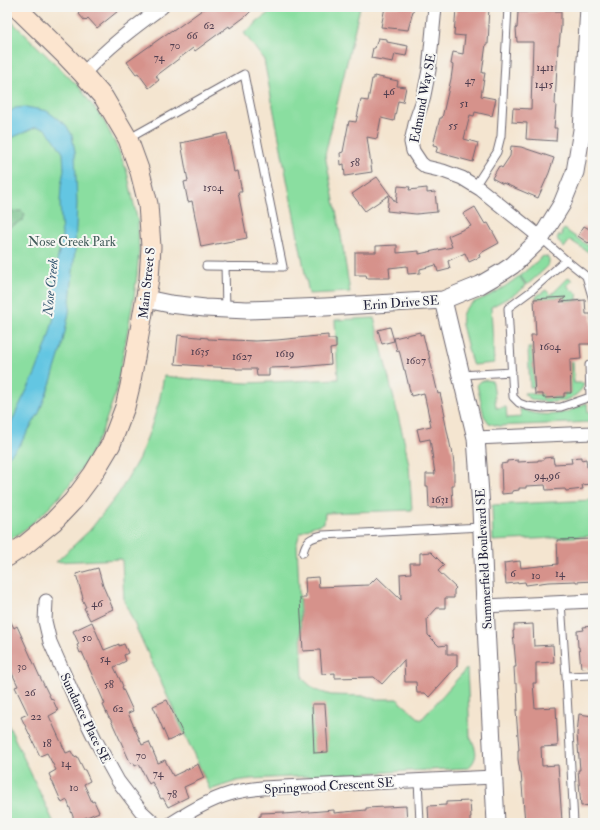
<svg xmlns="http://www.w3.org/2000/svg" width="600" height="830" viewBox="0 0 600 830" font-family="'IM FELL Double Pica',serif">
	<style>
		.green { fill: #8adea0; stroke: #56806e }
		.forest { fill: #6fbd86; stroke: #487060 }
		.water { fill: #64c6e2; stroke: #43748e }
		.building { fill: #d6928b }
		.lines { fill: none; stroke-linecap: round; stroke-linejoin: round }
		.service-casing { stroke: #6c666f; stroke-width: 9 }
		.minor-casing { stroke: #6c666f; stroke-width: 15 }
		.tertiary-casing { stroke: #6c666f; stroke-width: 19 }
		.secondary-casing { stroke: #6c666f; stroke-width: 21 }
		.service { stroke: #fff; stroke-width: 7 }
		.minor { stroke: #fff; stroke-width: 13 }
		.tertiary { stroke: #fff; stroke-width: 17 }
		.secondary { stroke: #fce5cf; stroke-width: 19 }
		.labels { text-anchor: middle; stroke-width: 4; stroke-linejoin: round; paint-order: stroke }
		.number-label { font-size: 11px; fill: #4f3e4f }
		.street-label { font-size: 13px; fill: #22223b; stroke: #f6f6f2 }
		.park-label { font-size: 13px; fill: #415a59; stroke: #f6f6f2 }
		.water-label { font-size: 14px; font-style: italic; fill: #395b75; stroke: #f6f6f2 }
	</style>
	<rect width="100%" height="100%" fill="#f6f6f2"/>
	<filter id="ink" filterUnits="userSpaceOnUse"><feTurbulence type="fractalNoise" baseFrequency=".025" numOctaves="2"/><feDisplacementMap in="SourceGraphic" scale="8" xChannelSelector="R" yChannelSelector="G"/><feConvolveMatrix kernelMatrix="1 2 1 2 8 2 1 2 1" color-interpolation-filters="sRGB"/></filter>
	<filter id="wash" filterUnits="userSpaceOnUse"><feTurbulence type="fractalNoise" baseFrequency=".012" numOctaves="4" result="noise"/><feDisplacementMap in="SourceGraphic" scale="16" xChannelSelector="R" yChannelSelector="G"/><feGaussianBlur stdDeviation="0.9" result="paint"/><feColorMatrix in="noise" values="0 0 0 0 0 0 0 0 0 0 0 0 0 0 0 0 0 1.4 0 .05"/><feComposite in="paint" operator="in"/></filter>
	<g filter="url(#wash)">
		<rect width="100%" height="100%" fill="#f4e5d0"/>
		<path class="green" d="M277 7H360L325 155 341 236 350 292 309 294 264 60 244 33 256 24V22Z
			M7 17 79 87 104 121 119 151 127 172 138 223 139 250 137 275 134 297 116 392 101 434 86 462 68 487 50 507 28 527 7 542Z
			M564 229 593 249V255L570 240 564 248 559 242 557 238 559 235 561 236 563 234 561 233Z
			M543 256 548 257C550 261 549 265 546 268L527 285 521 277H520L526 286 515 294 491 307 494 363 474 365 472 364 462 325C461 318 462 312 467 307 473 301 484 299 492 294 511 284 527 270 543 256Z
			M569 277 572 281 567 285 572 291 574 290 578 295 577 296V300H585L564 301V297L535 299 538 295 546 290 551 295Z
			M374 318 404 440 409 465 412 510 325 513 324 523 311 527 300 533 297 543 303 679 315 690 331 695 366 696 375 699H397L421 720 467 668 470 737C477 749 479 758 468 768L250 779 237 781 210 790 124 601 122 559 56 562 90 530 119 493 139 458 150 430 159 402 164 376 210 381 248 383 338 379 335 320Z
			M528 348H532L534 387H530Z
			M573 361 574 383H584C583 391 573 398 566 400 556 403 529 404 524 393H530L532 394H543V398L564 397V393H571L570 362Z
			M486 380 492 381 493 382 496 408 506 407 507 418 521 417 520 409H522C535 416 555 416 569 411 576 408 581 405 587 403L588 412H593V422L498 426 489 423 484 416 477 385 481 381Z
			M593 500V536L493 541 492 505Z
			M7 722 54 823H7Z"/>
		<path class="forest" d="M17 211H22L25 214 23 220 12 226 7 227V217L12 212Z"/>
		<path class="water" d="M26 107 47 111 66 125 72 135 75 152 77 203 75 250 69 313 61 350 51 382 39 413 19 446 7 458V433L17 410 35 374 47 343 54 317 53 281 62 237 60 203 61 186 64 170 63 153 54 139 44 128 36 127 7 140V114L15 108Z"/>
		<g id="blocks">
			<path class="building" d="M84 7H123L97 28 88 18 85 21 78 13Z
				M206 7H255L246 16 230 28 229 26 195 51 193 48 156 76 159 80 149 88 138 73 136 74 127 62 172 30 173 31Z
				M385 7H414L408 30 381 27Z
				M467 7H489L488 25H489L488 44H486L482 73H485L481 96 496 99 492 116 475 112 474 116 470 115 464 139 478 143 473 162 436 152 438 146 433 145 440 118H442L451 79 453 65 451 64 453 52 463 54 465 36 454 35 456 8H467Z
				M537 11H561V27L559 45H558L555 105H556L554 128H557L556 141 526 139 527 123 512 122 513 108 531 109 533 42H517L516 28H517L518 12H537Z
				M378 38 387 39V42L408 46 406 56 395 54 393 62 371 58 373 48H375Z
				M374 76 398 81 397 86 406 87 403 102 398 101 394 121 381 118 377 139 367 137 372 172 345 176 344 164 341 165 340 153 343 152 349 121 356 122 361 100 368 101 372 79H374Z
				M227 133 234 172 238 171 240 182 242 192H238L247 238 201 247 192 201 188 202 184 182 188 181 181 143Z
				M511 146 521 147 554 158 549 173 538 198 503 183V184L492 178 499 166 502 168 510 156Z
				M377 177 396 203 398 186 410 187 409 190 427 188V193L435 192 437 212 416 214 387 211 389 195 365 211 352 194Z
				M475 207 485 224 488 223 499 243 479 254 480 257 469 262 465 253 448 261 450 269 438 272 436 265 420 269V273L408 274 407 266 389 268 390 278H367L366 275H355V252H376V246L397 245V253L419 251V254L452 247 448 236 471 226 463 214Z
				M584 226 593 231V245L589 242 588 243 578 236Z
				M566 297 560 302 585 300 586 314H591L592 344H580L581 359 570 360 571 393H564V397L543 398V394H535L531 335H536L534 299Z
				M390 327 394 341 382 344 378 330Z
				M420 332V335L423 334 427 351H428L438 394 440 393 445 415 444 416 451 449H452L454 464V486H452L453 507 429 508 428 486H426V474H435L430 439 420 441 417 429 431 426 424 393 411 396 405 370H404L399 350 397 351 394 338Z
				M178 335 208 338V339L255 341 277 340 328 335V339H336V348L330 349 331 364 300 367 269 368V376H257L256 369H236V368L215 367 175 364Z
				M553 457 554 464 572 463 571 458 581 457V460L586 459 587 467 593 466V482H589L590 484 582 485 583 489 566 491 565 489 546 490 545 485 526 486V488H519V490L512 491V493L502 494 501 464 507 463V461L518 460V462L538 461V460H544V458Z
				M593 539V553H591L593 581 576 582V581L548 582 526 585 525 582 506 584 504 563 520 561 521 568 558 564 557 540Z
				M431 552 444 565 438 571 456 588 454 590V598H445V608H437L427 619 428 635 439 646 447 645V654H457V666L429 697 425 693H417L416 682H405L404 660 382 684 374 677 335 678V673L322 674 320 650 303 651 300 598H306L305 578 318 577 319 587 369 585 377 577 401 600 400 574 411 573 410 563H420V553Z
				M98 568 103 586 113 609 90 620 84 608 86 607 82 599 83 598 76 574Z
				M7 614 14 628 17 626 39 675 51 699 52 698 58 711 49 716 66 753 71 751 74 757 77 756 84 770H85L90 781 84 784 92 802 94 801 99 812 75 822 67 800 62 803 49 774 56 770 47 753 40 756 21 717 28 714 15 687 18 686 7 662Z
				M92 622 104 650 119 644V646L124 644 128 653 124 655 126 661 114 667 123 686 122 687 133 711 128 713 142 745 149 742 158 763 165 760 173 776 198 764 204 778 184 787 188 797 168 807 163 798 161 799 152 782 149 784 139 764 135 766 134 763 131 764 110 718H109L103 705 105 704 82 652 80 653 77 645 79 644 73 631Z
				M533 624 534 646 553 645 554 662 536 663V683H533L535 708 556 707 558 746 541 747 542 766 558 765 562 821 541 822V823H525L521 772H520L518 759V750H519L516 710H518L517 684H515L514 667H516L513 631H514V625Z
				M593 626V646H592L593 667 581 668 579 647H578L577 631 584 630 583 627Z
				M167 700 183 734 168 741 153 706Z
				M312 704H325L328 752 314 753Z
				M579 714 593 716 592 730 593 746V805L581 806 578 770H580L577 734Z
				M470 801 471 817H470V823H429L428 806 446 805V802Z
				M406 806 407 823H260L259 816H261V813L284 812V814L334 810V813L366 810V808Z"/>
		</g>
	</g>
	<g filter="url(#ink)">
		<use href="#blocks" fill-opacity="0" stroke="#6c666f" stroke-width="1"/>
		<g class="lines">
			<g class="service-casing">
				<path id="service" d="M128 139 244 74 283 267 206 266
					M475 186 497 152 501 136 508 7
					M541 238 566 260
					M225 266 226 309
					M593 300 586 276 566 260 531 291 508 308 513 397 519 403 527 406 542 408 561 407 590 397 589 365 593 364
					M461 375 512 372
					M303 553C306 540 310 538 323 535L482 527
					M561 602 566 676 574 823
					M566 676 593 675
					M418 780 420 823"/>
			</g>
			<g class="minor-casing">
				<path id="minor" d="M435 7 429 70 423 100 416 120 411 142 413 151 421 163 426 167 443 171 462 178 480 189 541 238
					M83 74C108 47 133 28 162 7
					M476 438 593 433
					M46 601 45 621 50 642 73 694 96 741 118 781 141 811 154 823
					M485 606 593 601
					M172 823C192 810 214 797 237 792 245 790 254 789 262 788L494 777"/>
			</g>
			<g class="tertiary-casing">
				<path id="tertiary" d="M146 299 170 304 205 308 247 310 325 307 443 300 480 285 504 271 513 265 541 238 562 204 575 172 582 130 589 7
					M443 300 476 438 481 508 485 606 496 823"/>
			</g>
			<g class="secondary-casing">
				<path id="secondary" d="M7 557 25 545 53 522 73 501 93 474 111 444 125 407 130 386 149 279 151 247 148 204 140 172 128 139 104 98 83 74 65 55 16 7"/>
			</g>
			<use href="#service" class="service"/>
			<use href="#minor" class="minor"/>
			<use href="#tertiary" class="tertiary"/>
			<use href="#secondary" class="secondary"/>
		</g>
	</g>
	<g class="labels">
		<g class="number-label">
			<text x="209" y="29">62</text>
			<text x="192" y="39">66</text>
			<text x="175" y="49">70</text>
			<text x="159" y="61">74</text>
			<text x="545" y="71">1411</text>
			<text x="470" y="84">47</text>
			<text x="544" y="88">1415</text>
			<text x="389" y="95">46</text>
			<text x="464" y="107">51</text>
			<text x="453" y="129">55</text>
			<text x="355" y="166">58</text>
			<text x="213" y="191">1504</text>
			<text x="550" y="350">1604</text>
			<text x="200" y="355">1635</text>
			<text x="285" y="357">1619</text>
			<text x="242" y="360">1627</text>
			<text x="416" y="364">1607</text>
			<text x="547" y="479">94,96</text>
			<text x="440" y="503">1631</text>
			<text x="513" y="577">6</text>
			<text x="560" y="577">14</text>
			<text x="536" y="579">10</text>
			<text x="97" y="607">46</text>
			<text x="87" y="641">50</text>
			<text x="105" y="662">54</text>
			<text x="22" y="670">30</text>
			<text x="109" y="688">58</text>
			<text x="30" y="696">26</text>
			<text x="118" y="712">62</text>
			<text x="36" y="720">22</text>
			<text x="47" y="747">18</text>
			<text x="141" y="759">70</text>
			<text x="66" y="767">14</text>
			<text x="158" y="777">74</text>
			<text x="74" y="791">10</text>
			<text x="172" y="798">78</text>
		</g>
		<g class="street-label">
			<text transform="translate(422 98) rotate(-79)" y="5">Edmund Way SE</text>
			<text transform="translate(146 283) rotate(-84)" y="5">Main Street S</text>
			<text transform="translate(401 302) rotate(-4)" y="5">Erin Drive SE</text>
			<text transform="translate(483 559) rotate(-93)" y="5">Summerfield Boulevard SE</text>
			<text transform="translate(86 718) rotate(64)" y="5">Sundance Place SE</text>
			<text transform="translate(329 785) rotate(-3)" y="5">Springwood Crescent SE</text>
		</g>
		<g class="park-label">
			<text x="72" y="246">Nose Creek Park</text>
		</g>
		<g class="water-label">
			<text transform="translate(50 287) rotate(-84)" y="5">Nose Creek</text>
		</g>
	</g>
	<rect width="600" height="830" fill="none" stroke="#f6f6f2" stroke-width="24"/>
</svg>
